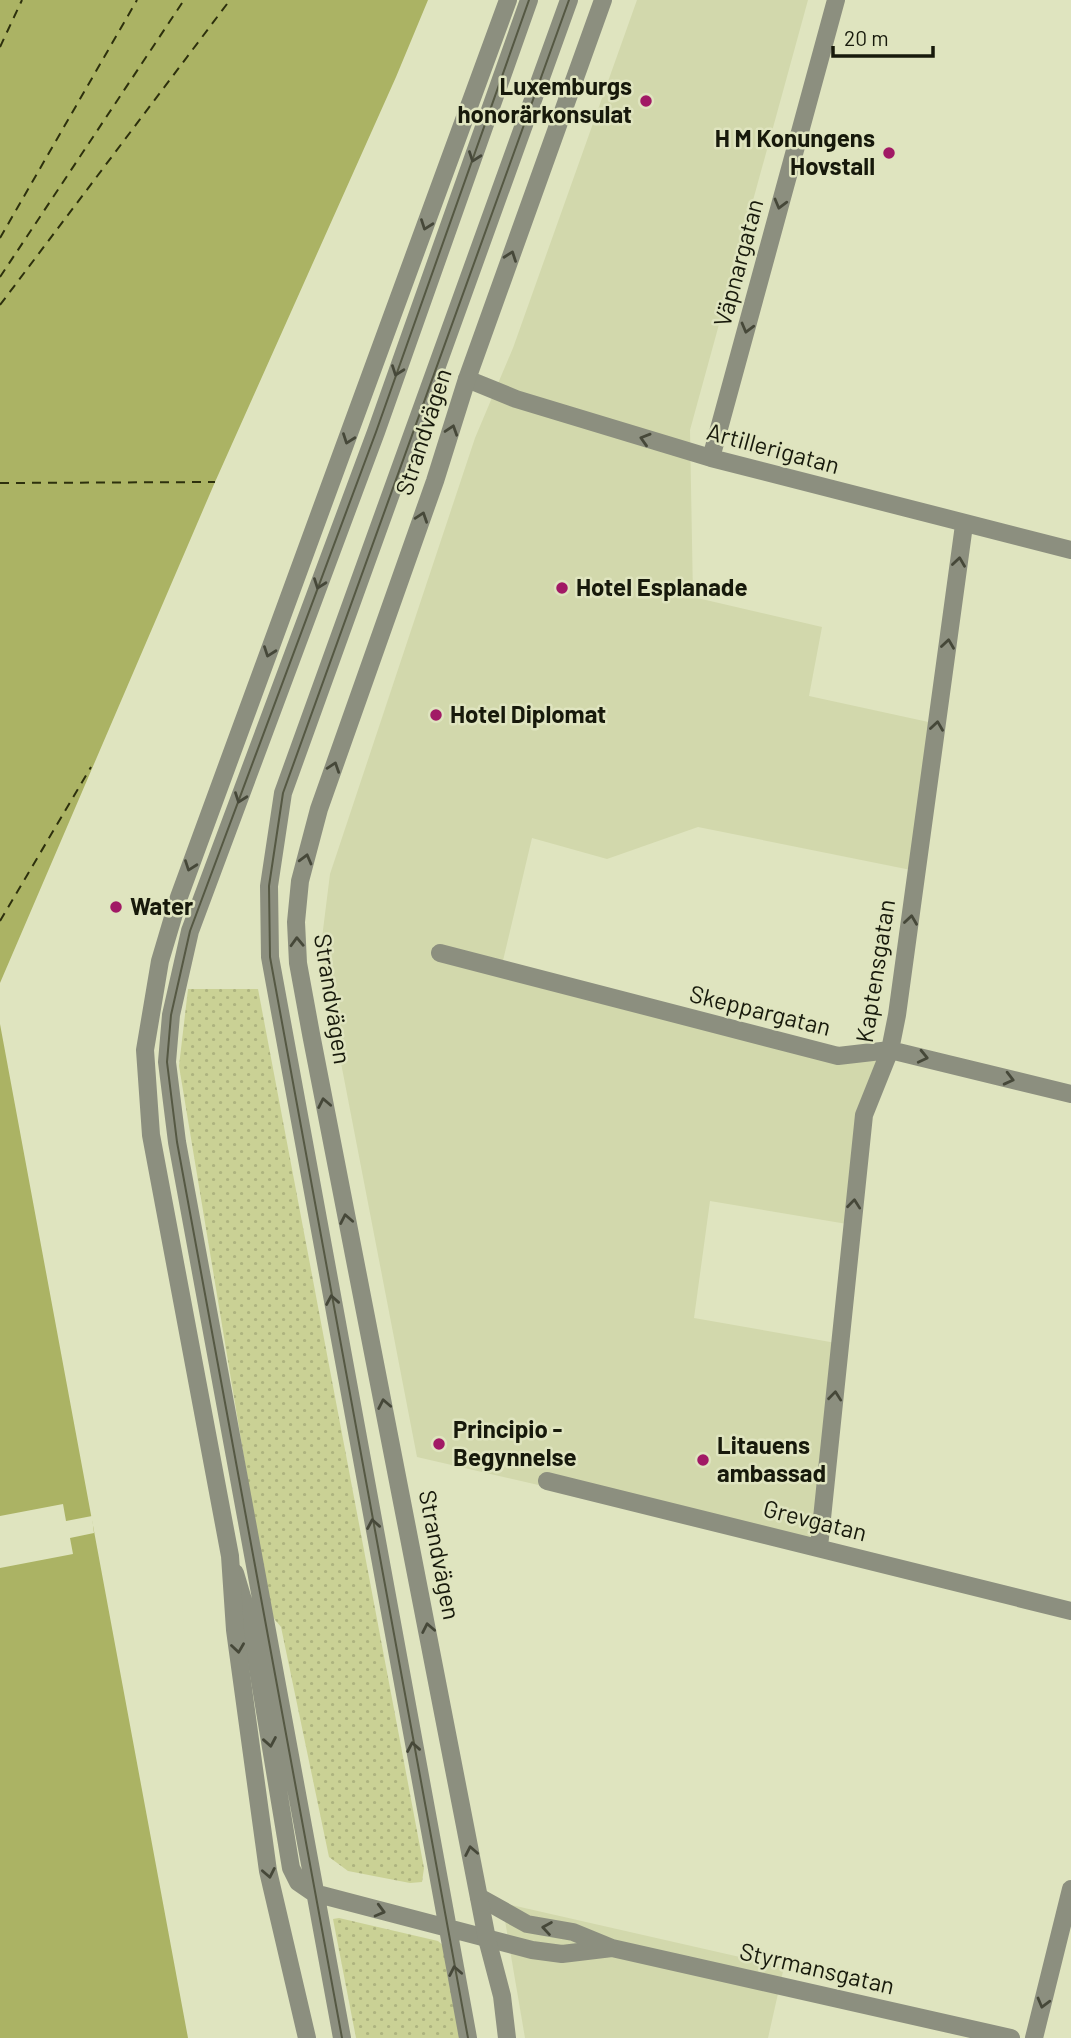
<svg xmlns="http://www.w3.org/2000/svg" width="1071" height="2038" viewBox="0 0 1071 2038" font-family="Barlow,sans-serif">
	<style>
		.built { fill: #d2d8ac }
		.grass { fill: url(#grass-dots) }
		.water { fill: #abb364 }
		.pier { fill: #dfe4bf }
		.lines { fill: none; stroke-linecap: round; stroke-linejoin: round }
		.ferry { stroke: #2d300d; stroke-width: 2; stroke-dasharray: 9 7; stroke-linecap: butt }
		.minor { stroke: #8c8f7f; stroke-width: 18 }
		.tertiary { stroke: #8c8f7f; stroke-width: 18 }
		.tram { stroke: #555843; stroke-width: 2 }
		.oneway { stroke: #464839 }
		.poi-dot { fill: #a11965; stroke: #dfe4bf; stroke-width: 2.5 }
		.labels { text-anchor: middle; stroke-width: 5; stroke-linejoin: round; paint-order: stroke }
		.poi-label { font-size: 24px; font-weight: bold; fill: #17190b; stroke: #dfe4bf; text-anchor: start }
		.street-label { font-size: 24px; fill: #17190b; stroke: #dfe4bf }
	</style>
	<defs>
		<pattern id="grass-dots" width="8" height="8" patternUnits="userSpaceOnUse" patternTransform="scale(1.75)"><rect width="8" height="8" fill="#cad195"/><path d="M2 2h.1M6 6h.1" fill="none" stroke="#adb37f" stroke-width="1.8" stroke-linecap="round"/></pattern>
	</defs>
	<rect width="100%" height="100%" fill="#dfe4bf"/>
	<path class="built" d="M637 0H808L690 430 693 597 822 627 809 696 933 723 911 870 698 827 607 859 532 838 501 969 883 1060 847 1224 710 1201 694 1318 836 1343 816 1549 417 1457 320 954 330 874 475 438 513 348Z
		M502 1903 784 1967 768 2038H525Z"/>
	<path class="grass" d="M188 989H258L424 1868 422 1882 410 1883 348 1871 329 1857 281 1627 270 1614 179 1066Z
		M339 1918 438 1941 446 1948 462 2038H356L333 1919Z"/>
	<path class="water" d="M0 0H428L396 77 215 482 0 983Z
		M0 1024 188 2038H0Z"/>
	<path class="pier" d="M63 1504 66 1521 92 1516 94 1533 70 1538 73 1554 0 1568V1516Z"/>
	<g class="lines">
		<path class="ferry" d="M0 47 22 0
			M0 238 137 0
			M0 277 184 0
			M0 305 230 0
			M0 483 215 482
			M0 921 91 767"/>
		<path class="minor" d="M467 379 516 399 711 458 1071 550
			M711 458 836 0
			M440 953 838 1056 890 1050 1071 1094
			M547 1481 1071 1611
			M819 1547 864 1115 890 1050 897 1015 964 525
			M235 1573 251 1627 291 1868 298 1882 314 1893 532 1950 562 1954 612 1948
			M479 1897 527 1924 573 1932 612 1948 1011 2038
			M342 2038 177 1142 167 1062 171 1015 190 931 376 432 529 0
			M468 2038 270 957 269 886 283 793 569 0
			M1034 2038 1071 1889"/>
		<path class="tertiary" d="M307 2038 268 1871 235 1630 230 1556 151 1135 145 1050 160 961 179 897 508 0
			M507 2038 502 1996 487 1939 311 1034 298 963 296 922 300 881 319 809 435 481 467 379 603 0"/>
		<path class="tram" d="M342 2038 177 1142 167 1062 171 1015 190 931 376 432 529 0
			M468 2038 270 957 269 886 283 793 569 0"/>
	</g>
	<defs><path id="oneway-chevron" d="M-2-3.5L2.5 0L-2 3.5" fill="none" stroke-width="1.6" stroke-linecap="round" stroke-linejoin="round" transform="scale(1.75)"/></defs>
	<g class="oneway">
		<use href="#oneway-chevron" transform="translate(474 157) rotate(110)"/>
		<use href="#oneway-chevron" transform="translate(780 204) rotate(105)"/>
		<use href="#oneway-chevron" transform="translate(426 225) rotate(110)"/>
		<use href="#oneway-chevron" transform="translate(511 256) rotate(-70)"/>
		<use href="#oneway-chevron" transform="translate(747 328) rotate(105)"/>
		<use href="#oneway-chevron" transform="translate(397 371) rotate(110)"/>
		<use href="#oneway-chevron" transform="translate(452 430) rotate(-72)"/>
		<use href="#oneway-chevron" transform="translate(348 439) rotate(110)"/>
		<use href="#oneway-chevron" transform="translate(645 439) rotate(-163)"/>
		<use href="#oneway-chevron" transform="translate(422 517) rotate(-71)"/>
		<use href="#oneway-chevron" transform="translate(959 562) rotate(-82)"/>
		<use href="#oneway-chevron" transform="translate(319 584) rotate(110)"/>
		<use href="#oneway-chevron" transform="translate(948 644) rotate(-82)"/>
		<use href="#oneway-chevron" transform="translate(269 652) rotate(110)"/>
		<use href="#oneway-chevron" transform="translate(937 726) rotate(-82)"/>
		<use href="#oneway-chevron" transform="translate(334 767) rotate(-71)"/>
		<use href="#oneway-chevron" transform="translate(240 798) rotate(110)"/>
		<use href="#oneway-chevron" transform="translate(306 859) rotate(-75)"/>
		<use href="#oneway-chevron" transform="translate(190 866) rotate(110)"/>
		<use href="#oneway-chevron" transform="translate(911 920) rotate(-82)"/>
		<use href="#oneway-chevron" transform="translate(297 942) rotate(-92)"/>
		<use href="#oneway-chevron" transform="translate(923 1057) rotate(13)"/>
		<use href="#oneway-chevron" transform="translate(1009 1079) rotate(14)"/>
		<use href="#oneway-chevron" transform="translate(324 1103) rotate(-101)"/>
		<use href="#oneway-chevron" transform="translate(854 1204) rotate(-84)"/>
		<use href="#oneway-chevron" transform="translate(346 1219) rotate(-101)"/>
		<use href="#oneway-chevron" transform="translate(332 1300) rotate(-100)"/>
		<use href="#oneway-chevron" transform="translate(835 1396) rotate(-84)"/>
		<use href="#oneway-chevron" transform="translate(384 1404) rotate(-101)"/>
		<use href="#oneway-chevron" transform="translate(373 1524) rotate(-100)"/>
		<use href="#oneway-chevron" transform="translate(428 1628) rotate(-101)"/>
		<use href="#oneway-chevron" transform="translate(238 1648) rotate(82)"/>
		<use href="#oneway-chevron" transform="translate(270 1742) rotate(80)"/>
		<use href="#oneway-chevron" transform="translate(413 1747) rotate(-100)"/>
		<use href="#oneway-chevron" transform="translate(471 1851) rotate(-101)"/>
		<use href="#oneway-chevron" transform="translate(269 1873) rotate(79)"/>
		<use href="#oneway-chevron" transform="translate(380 1911) rotate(15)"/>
		<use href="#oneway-chevron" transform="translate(547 1928) rotate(-171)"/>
		<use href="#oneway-chevron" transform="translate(455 1971) rotate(-101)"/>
		<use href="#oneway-chevron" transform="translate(1043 2003) rotate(105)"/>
	</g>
	<g class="poi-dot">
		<circle cx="646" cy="101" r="7"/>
		<circle cx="889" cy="153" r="7"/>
		<circle cx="562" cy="588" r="7"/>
		<circle cx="436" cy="715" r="7"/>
		<circle cx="116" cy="907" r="7"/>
		<circle cx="439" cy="1444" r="7"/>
		<circle cx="703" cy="1460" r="7"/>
	</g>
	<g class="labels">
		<g class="poi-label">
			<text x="632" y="95" text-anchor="end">Luxemburgs<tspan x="632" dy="28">honorärkonsulat</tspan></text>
			<text x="875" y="147" text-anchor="end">H M Konungens<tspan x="875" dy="28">Hovstall</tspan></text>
			<text x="576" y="596">Hotel Esplanade</text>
			<text x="450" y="723">Hotel Diplomat</text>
			<text x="130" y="915">Water</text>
			<text x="453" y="1438">Principio -<tspan x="453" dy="28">Begynnelse</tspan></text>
			<text x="717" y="1454">Litauens<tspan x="717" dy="28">ambassad</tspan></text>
		</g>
		<g class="street-label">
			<text transform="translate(739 263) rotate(-75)" y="8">Väpnargatan</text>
			<text transform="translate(424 432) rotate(-72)" y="8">Strandvägen</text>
			<text transform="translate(773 449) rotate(15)" y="8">Artillerigatan</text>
			<text transform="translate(876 971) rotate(-81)" y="8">Kaptensgatan</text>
			<text transform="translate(332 999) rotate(81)" y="8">Strandvägen</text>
			<text transform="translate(760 1011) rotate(14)" y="8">Skeppargatan</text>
			<text transform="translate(815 1521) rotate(14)" y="8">Grevgatan</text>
			<text transform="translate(439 1555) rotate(79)" y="8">Strandvägen</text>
			<text transform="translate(817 1969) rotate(13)" y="8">Styrmansgatan</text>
		</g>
	</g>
	<path d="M833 46v10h100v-10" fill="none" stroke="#17190b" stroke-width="3.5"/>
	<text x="844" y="46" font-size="21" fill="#17190b" stroke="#dfe4bf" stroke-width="5" paint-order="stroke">20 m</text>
</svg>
